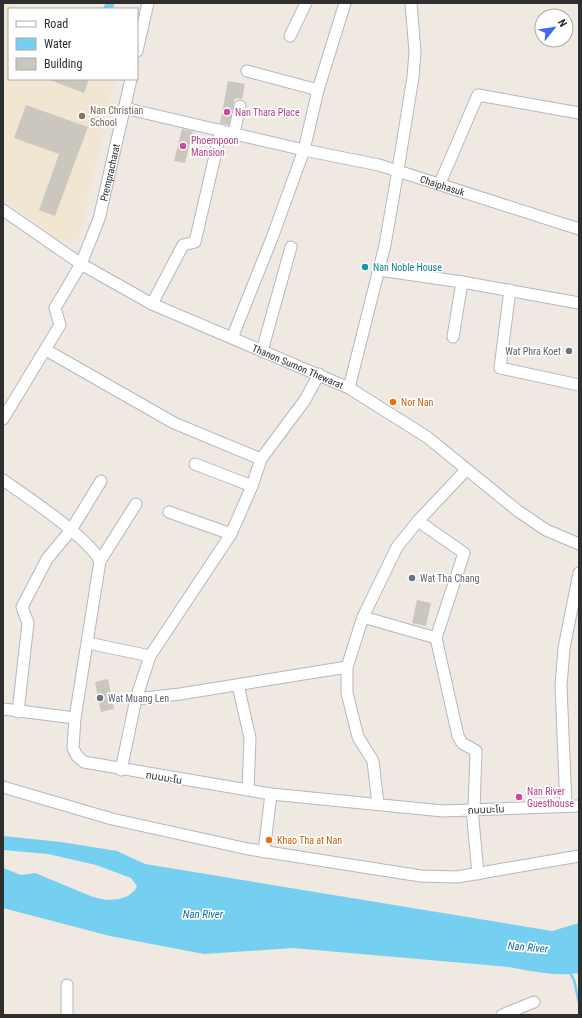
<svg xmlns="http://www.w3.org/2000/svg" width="582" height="1018" viewBox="0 0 582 1018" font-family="'Roboto Condensed','Noto Sans Thai',sans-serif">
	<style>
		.education { fill: #f0e6d1; fill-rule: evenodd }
		.water { fill: #75cff0 }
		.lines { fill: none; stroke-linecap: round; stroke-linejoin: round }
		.stream { stroke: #75cff0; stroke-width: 2.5 }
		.canal { stroke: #75cff0; stroke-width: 9 }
		.building { fill: #cbc7bf }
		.minor-casing { stroke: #b4b7c1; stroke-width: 13 }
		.minor { stroke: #fff; stroke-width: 11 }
		.hotel-dot { fill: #d1479c; stroke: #fff; stroke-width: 1.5 }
		.education-dot { fill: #8d6e63; stroke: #fff; stroke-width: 1.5 }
		.culture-dot { fill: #0f9aa8; stroke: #fff; stroke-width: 1.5 }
		.worship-dot { fill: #6b7280; stroke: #fff; stroke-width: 1.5 }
		.food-dot { fill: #e8710a; stroke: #fff; stroke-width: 1.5 }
		.labels { text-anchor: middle; stroke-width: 3.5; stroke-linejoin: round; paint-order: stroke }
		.education-label { font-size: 10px; fill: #785e54; stroke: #fff; text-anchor: start }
		.hotel-label { font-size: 10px; fill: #b23c85; stroke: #fff; text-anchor: start }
		.street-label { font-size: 10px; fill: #2e2e2e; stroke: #fff }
		.culture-label { font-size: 10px; fill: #0d838f; stroke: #fff; text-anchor: start }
		.worship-label { font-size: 10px; fill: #5b616d; stroke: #fff; text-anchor: start }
		.food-label { font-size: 10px; fill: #c56008; stroke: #fff; text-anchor: start }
		.water-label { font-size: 11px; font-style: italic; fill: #0d6fa3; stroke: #fff }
	</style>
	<rect width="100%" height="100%" fill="#efe9e1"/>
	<path class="education" d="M3 3 27 9H9V79H45L83 93 89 79H115L79 236 70 243 55 238 3 199ZM27 105 88 127 55 216 39 210 59 154 14 138Z"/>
	<path class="water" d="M3 836 61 842 117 851 145 864 552 931 579 923V973C555 977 532 971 509 967L293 948 204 954 110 936 3 908V868L21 875 35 873 93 897 106 900 119 899 128 896 135 890 137 886 131 878 96 865 48 854 3 850Z"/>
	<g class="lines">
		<path class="stream" d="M570 973 574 980 579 1003"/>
		<path class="canal" d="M108 9 110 3"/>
	</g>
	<path class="building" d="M47 79H89L84 93Z
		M228 81 245 84 242 99 235 98 229 125 220 123Z
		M26 105 88 127 55 216 39 210 59 154 14 138Z
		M182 129 193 131 185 163 174 161Z
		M417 600 431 603 426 626 412 623Z
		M108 679 114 709 101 712 95 682Z"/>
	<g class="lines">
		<g class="minor-casing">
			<g id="minor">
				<path d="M290 36 306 3"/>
				<path d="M137 51 148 3"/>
				<path d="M247 71 318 90"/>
				<path id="s1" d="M124 108 304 150 379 165 579 229"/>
				<path d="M234 133 240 106"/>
				<path d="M440 183 478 95 579 113"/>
				<path id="s2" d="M3 210 81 264 152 304 349 388 427 437 518 511 546 530 579 544"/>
				<path d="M379 270 462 282 579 303"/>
				<path d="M510 290 500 368 579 385"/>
				<path d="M152 304 183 245 195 242 221 130"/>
				<path d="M453 337 462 282"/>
				<path d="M232 338 272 238 304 150 318 90 345 3"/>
				<path d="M46 350 174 423 261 459"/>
				<path d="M262 351 291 247"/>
				<path d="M349 388 385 245 398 170 413 77 415 52 411 3"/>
				<path id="s3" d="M3 419 60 325 55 308 81 264 99 219 131 79"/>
				<path d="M195 464 252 486"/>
				<path d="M3 480C26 496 89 538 100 561L75 718 73 748 77 756 84 762 271 794 443 811 579 806"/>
				<path d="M169 512 231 534"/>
				<path d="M418 521 464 553 436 638 458 736 462 743 476 751 474 809"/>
				<path d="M100 561 136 504"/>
				<path d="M363 617 436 638"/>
				<path d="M88 643 150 656"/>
				<path d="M238 685 250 738 248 790"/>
				<path d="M136 699 180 694 347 667"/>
				<path d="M3 709 75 718"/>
				<path d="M18 712 28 623 22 607 47 559 71 530 101 481"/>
				<path d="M121 770 136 699 150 656 231 534 252 486 261 459 305 400 319 374"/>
				<path d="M3 787 112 819 248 849 421 876 457 877 579 856"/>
				<path d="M378 804 373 761 358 737 347 693V667L363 617 397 547 418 521 466 470"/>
				<path d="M566 806 561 686 564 648 579 573"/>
				<path d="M472 809 478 874"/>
				<path d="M264 852 271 794"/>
				<path d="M67 985V1015"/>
				<path d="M502 1015 534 1002"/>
			</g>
		</g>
		<use href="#minor" class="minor"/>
	</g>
	<g class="hotel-dot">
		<circle cx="227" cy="112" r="4"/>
		<circle cx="183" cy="146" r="4"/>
		<circle cx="519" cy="797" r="4"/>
	</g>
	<circle class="education-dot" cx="82" cy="116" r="4"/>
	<circle class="culture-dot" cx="365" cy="267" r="4"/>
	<g class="worship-dot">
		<circle cx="569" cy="351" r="4"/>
		<circle cx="412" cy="578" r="4"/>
		<circle cx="100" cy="698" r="4"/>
	</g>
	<g class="food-dot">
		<circle cx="393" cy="402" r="4"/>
		<circle cx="269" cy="840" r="4"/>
	</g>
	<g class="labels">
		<g class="education-label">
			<text x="90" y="114">Nan Christian<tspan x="90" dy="12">School</tspan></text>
		</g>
		<g class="hotel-label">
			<text x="235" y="116">Nan Thara Place</text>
			<text x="191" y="144">Phoempoon<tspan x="191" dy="12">Mansion</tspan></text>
			<text x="527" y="795">Nan River<tspan x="527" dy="12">Guesthouse</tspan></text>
		</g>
		<g class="street-label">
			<text dy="4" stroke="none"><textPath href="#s3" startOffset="275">Prempracharat</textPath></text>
			<text dy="4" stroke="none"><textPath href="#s1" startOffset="328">Chaiphasuk</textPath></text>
			<text dy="4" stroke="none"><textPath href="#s2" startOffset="335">Thanon Sumon Thewarat</textPath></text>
			<text transform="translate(164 777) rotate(9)" y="4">ถนนมะโน</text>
			<text transform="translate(486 809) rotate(-2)" y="4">ถนนมะโน</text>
		</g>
		<g class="culture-label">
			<text x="373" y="271">Nan Noble House</text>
		</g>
		<g class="worship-label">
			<text x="561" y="355" text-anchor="end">Wat Phra Koet</text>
			<text x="420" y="582">Wat Tha Chang</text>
			<text x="108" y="702">Wat Muang Len</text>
		</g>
		<g class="food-label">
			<text x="401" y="406">Nor Nan</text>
			<text x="277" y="844">Khao Tha at Nan</text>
		</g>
		<g class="water-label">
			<text x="203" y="918">Nan River</text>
			<text transform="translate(528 947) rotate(5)" y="4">Nan River</text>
		</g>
	</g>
	<rect width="582" height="1018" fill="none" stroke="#2e2e2e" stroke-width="8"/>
	<rect x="8" y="8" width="130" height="72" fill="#ffffff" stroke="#ababab"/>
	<rect x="16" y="21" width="20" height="6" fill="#ffffff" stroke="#ababab"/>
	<text x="44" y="28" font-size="12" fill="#2e2e2e">Road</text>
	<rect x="16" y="38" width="20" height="12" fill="#75cff0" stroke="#ababab"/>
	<text x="44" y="48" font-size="12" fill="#2e2e2e">Water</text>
	<rect x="16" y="58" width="20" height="12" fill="#cbc7bf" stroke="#ababab"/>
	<text x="44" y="68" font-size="12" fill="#2e2e2e">Building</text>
	<g transform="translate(554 28) rotate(60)"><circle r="19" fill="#ffffff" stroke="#ababab"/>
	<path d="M0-3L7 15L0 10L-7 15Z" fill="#4264fb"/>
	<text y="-6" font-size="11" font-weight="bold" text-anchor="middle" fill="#2e2e2e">N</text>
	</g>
</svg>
